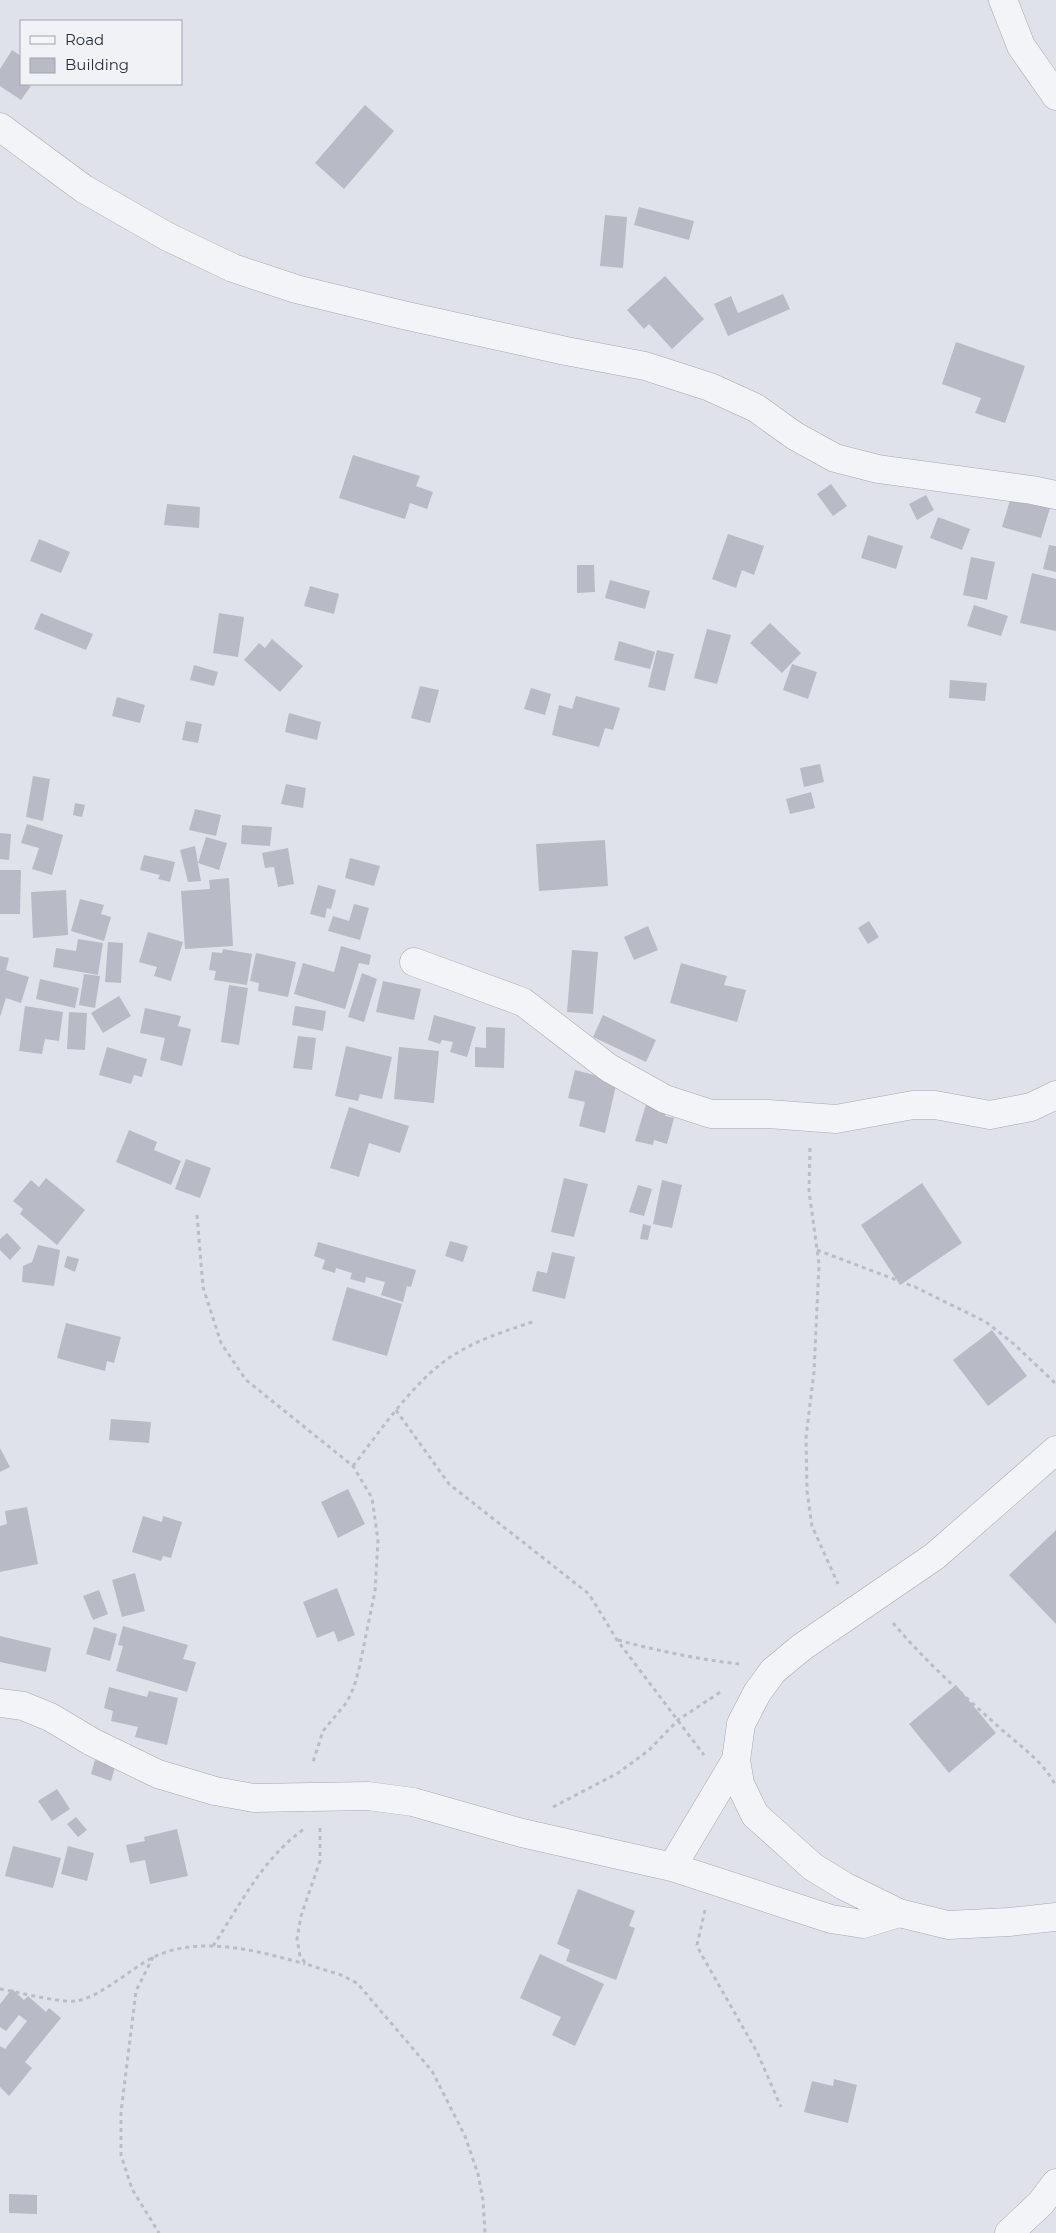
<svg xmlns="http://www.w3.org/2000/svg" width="1056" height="2233" viewBox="0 0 1056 2233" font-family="Montserrat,sans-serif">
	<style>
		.building { fill: #b8bbc5 }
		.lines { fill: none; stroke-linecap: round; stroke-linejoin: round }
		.minor-casing { stroke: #a5a9b3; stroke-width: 29 }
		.path { stroke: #babdc4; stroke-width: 3; stroke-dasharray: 4 4; stroke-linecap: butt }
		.minor { stroke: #f3f4f7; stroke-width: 28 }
	</style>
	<rect width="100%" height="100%" fill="#e0e2e9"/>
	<path class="building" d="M12 50 21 56V84L31 86 21 100 0 86V69Z
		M365 105 394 131 344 189 315 163Z
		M639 207 694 221 689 240 634 225Z
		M605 215 627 217 623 268 600 266Z
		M665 276 704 319 672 349 649 324 644 329 627 310Z
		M783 294 790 309 728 336 714 304 731 296 738 313Z
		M956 342 1025 366 1005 423 975 413 981 398 942 384Z
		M353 455 420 476 416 486 433 492 427 509 410 503 405 519 339 498Z
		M831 484 847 506 833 516 817 494Z
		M926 495 934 510 917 520 909 504Z
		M1011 497 1050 508 1041 538 1002 527Z
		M167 504 200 507 199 528 164 525Z
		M938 517 970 529 962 550 930 538Z
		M728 534 764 546 754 575 742 570 736 588 712 579Z
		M868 535 903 546 896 569 861 558Z
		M39 539 70 552 61 573 30 561Z
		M1049 545 1056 546V572L1043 569Z
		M971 557 995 562 987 600 963 595Z
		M577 565H594L595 592 577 593Z
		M1032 573 1056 579V631L1020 623Z
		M610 580 650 591 645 609 605 598Z
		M310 586 339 594 334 614 304 606Z
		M974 605 1008 616 1001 636 967 626Z
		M41 613 93 634 86 650 34 629Z
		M219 613 244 617 238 657 213 653Z
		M770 623 801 653 782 673 750 643Z
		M707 629 731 635 717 684 694 678Z
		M272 639 303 666 280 692 244 660 259 643 265 648Z
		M619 641 655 652 650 669 614 660Z
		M657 650 674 654 665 691 648 687Z
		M792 664 817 672 808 699 783 690Z
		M194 665 218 672 214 686 190 680Z
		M950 680 987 683 985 701 949 698Z
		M420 686 439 690 430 723 411 718Z
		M531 688 551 694 545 715 524 709Z
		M576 696 620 708 613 730 605 728 599 747 552 735 559 705 572 709Z
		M117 697 145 705 140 723 112 716Z
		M289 713 321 722 317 740 285 732Z
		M186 721 202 724 198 743 182 740Z
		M820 764 824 782 804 787 800 768Z
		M33 776 50 779 43 821 26 817Z
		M286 784 306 788 303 808 281 804Z
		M811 792 815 808 790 814 786 799Z
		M75 803 85 805 82 817 73 815Z
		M195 809 221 815 216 836 189 830Z
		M27 824 63 835 52 875 32 869 39 848 21 843Z
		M242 825 272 827 270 846 241 844Z
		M0 833 11 834 9 860 0 859Z
		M206 837 227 843 219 870 198 863Z
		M605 840 608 886 539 891 536 844Z
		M195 846 201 881 188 882 180 850Z
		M288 848 294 884 278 887 274 867 265 868 262 853Z
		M144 855 175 862 170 882 158 879 160 875 140 870Z
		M350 858 380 866 374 886 345 878Z
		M0 870H21L20 914H0Z
		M229 878 233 946 185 949 181 891 210 889 209 880Z
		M318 885 336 890 331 909 327 908 325 918 310 914Z
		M66 890 68 935 33 938 31 892Z
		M80 899 104 905 101 914 111 917 104 941 71 931Z
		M354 904 369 908 360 940 328 931 333 916 349 921Z
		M869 921 879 937 868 944 858 928Z
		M648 926 658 950 634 960 624 937Z
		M148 932 183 942 171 981 154 976 157 967 139 962Z
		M78 939 103 943 98 975 53 967 56 948 76 951Z
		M108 942 123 943 121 983 105 982Z
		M341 946 371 955 369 965 359 963 345 1009 294 994 303 963 334 972Z
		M223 949 252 954 247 985 214 980 216 971 209 970 212 952 222 953Z
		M572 950 598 952 593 1014 567 1012Z
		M256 953 296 962 288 997 258 991 259 983 250 981Z
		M0 956 9 958 6 970 29 977 21 1003 6 998 0 1017Z
		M681 963 727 976 724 985 746 990 737 1022 670 1003Z
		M362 973 377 979 364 1022 348 1017Z
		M84 974 100 976 95 1008 79 1005Z
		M40 979 79 988 75 1008 36 999Z
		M383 981 421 989 414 1020 376 1012Z
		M229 985 248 988 239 1045 221 1042Z
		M119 996 131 1016 103 1033 91 1013Z
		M25 1006 63 1012 59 1041 45 1039 42 1054 19 1051Z
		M295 1006 326 1011 323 1031 292 1025Z
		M145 1008 181 1016 178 1026 191 1029 182 1066 160 1060 165 1038 140 1033Z
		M69 1012 87 1013 85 1050 67 1049Z
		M434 1015 476 1027 467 1057 450 1052 453 1042 442 1040 440 1044 428 1040Z
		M603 1015 656 1040 646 1062 593 1037Z
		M486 1027 505 1028 504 1068 475 1067V1047L486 1048Z
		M298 1036 316 1038 312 1070 293 1068Z
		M346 1046 392 1057 382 1099 360 1094 358 1101 335 1096Z
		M107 1047 147 1059 142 1077 134 1075 131 1084 99 1075Z
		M399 1047 439 1051 434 1103 394 1099Z
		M575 1070 617 1081 605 1133 579 1126 585 1102 568 1098Z
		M647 1101 667 1107 665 1116 674 1118 667 1144 654 1140 653 1145 635 1141Z
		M349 1107 409 1126 400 1153 369 1143 359 1177 330 1168Z
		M129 1130 157 1142 154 1150 181 1161 171 1185 116 1162Z
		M186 1159 211 1168 200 1198 175 1189Z
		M46 1178 85 1210 57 1245 20 1214 23 1209 13 1201 31 1180 39 1187Z
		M564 1178 588 1184 574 1237 551 1232Z
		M662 1180 682 1185 672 1228 653 1224Z
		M922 1183 962 1243 900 1285 861 1225Z
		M638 1185 652 1189 644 1216 629 1212Z
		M643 1224 651 1226 648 1240 640 1239Z
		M7 1233 21 1248 10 1260 0 1250V1239Z
		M450 1241 468 1246 463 1262 445 1256Z
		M318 1242 416 1270 411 1287 407 1286 403 1302 381 1295 385 1282 366 1277 365 1283 350 1279 352 1273 336 1268 335 1273 322 1269 325 1260 314 1256Z
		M38 1245 60 1250 54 1286 22 1282 23 1266 32 1262Z
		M552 1252 575 1257 565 1299 532 1291 537 1271 547 1273Z
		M67 1256 79 1259 75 1272 64 1267Z
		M347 1287 402 1304 387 1356 332 1340Z
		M66 1323 121 1337 114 1363 107 1361 105 1371 57 1358Z
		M992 1330 1027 1376 988 1406 953 1360Z
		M111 1419 151 1422 149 1443 109 1440Z
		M0 1448 10 1467 0 1472Z
		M348 1489 365 1524 338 1538 321 1502Z
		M27 1507 38 1564 0 1572V1526L7 1524 5 1511Z
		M143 1516 162 1522 163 1516 182 1522 171 1558 163 1556 161 1561 132 1552Z
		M1056 1530V1624L1009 1575Z
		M135 1573 145 1611 122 1617 112 1580Z
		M337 1588 355 1635 338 1642 334 1631 317 1638 303 1602Z
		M99 1590 108 1614 93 1620 83 1596Z
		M123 1626 188 1645 183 1659 196 1662 187 1692 116 1671 123 1646 118 1645Z
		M94 1627 117 1634 110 1661 86 1654Z
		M0 1636 51 1648 46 1672 0 1662Z
		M956 1685 996 1733 949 1773 909 1724Z
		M109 1687 147 1697 149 1691 178 1698 167 1745 135 1737 138 1727 111 1721 113 1711 104 1708Z
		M95 1760 115 1767 111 1781 91 1774Z
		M57 1789 70 1809 52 1821 38 1801Z
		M76 1817 87 1830 78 1837 67 1824Z
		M177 1829 188 1876 150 1884 145 1860 130 1863 126 1845 145 1841 144 1837Z
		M13 1846 61 1858 53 1888 5 1876Z
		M68 1846 94 1853 87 1881 61 1874Z
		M578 1889 635 1911 629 1926 635 1928 616 1980 566 1961 570 1950 557 1944Z
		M540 1954 604 1984 575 2046 552 2035 561 2017 520 1998Z
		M12 1989 24 2000 28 1996 46 2012 49 2008 61 2018 25 2062 32 2068 9 2096 0 2087V2046L5 2049 27 2021 19 2015 6 2031 0 2027V2004Z
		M834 2079 857 2085 848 2123 804 2112 812 2081 833 2086Z
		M9 2194 37 2195V2214L9 2213Z"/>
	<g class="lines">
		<g class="minor-casing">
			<path id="minor" d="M1003 0 1021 46 1056 96
				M0 127 84 189 168 237 233 268 296 289 403 315 566 351 645 366 710 387 756 408 795 436 835 458 878 469 1032 490 1056 495
				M414 962 523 1002 609 1068 665 1099 711 1114H768L836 1119 913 1105H935L990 1115 1031 1107 1056 1095
				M1056 1450 935 1556 802 1647 773 1671 757 1693 741 1724 736 1760 740 1784 755 1815 813 1867 844 1886 899 1913 948 1925 1009 1922 1056 1917
				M0 1703 23 1706 50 1717 92 1742 158 1774 215 1791 254 1798 368 1796 413 1802 522 1833 672 1867 831 1919 863 1924 899 1913
				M672 1867 736 1760
				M1009 2233 1041 2203 1056 2183"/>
		</g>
		<path class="path" d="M810 1148 809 1191 819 1264 814 1372 806 1437 807 1491 812 1526 838 1584
			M197 1215 203 1287 221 1343 246 1380 353 1466 372 1498 378 1540 375 1591 359 1669 354 1687 347 1702 323 1731 312 1765
			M817 1250 915 1287 986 1322 1014 1344 1056 1384
			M396 1410 449 1484 589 1594 617 1640 704 1755
			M353 1466C381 1430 417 1376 457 1353 481 1338 509 1330 535 1321
			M893 1623C925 1661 963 1695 1000 1728 1021 1747 1043 1761 1056 1786
			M618 1640C658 1651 697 1659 739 1664
			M553 1807 618 1773 648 1751 678 1720 722 1691
			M320 1828V1861L301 1916 297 1939 300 1956 306 1964 341 1975 357 1983 432 2071 465 2136 478 2174 483 2200 485 2233
			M705 1910 697 1945 700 1952 757 2052 781 2107
			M213 1946C240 1905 263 1858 304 1829
			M153 1957 136 1991 121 2112V2155L132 2189 159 2233
			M0 1989C18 1992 60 2003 76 2001 99 1998 130 1969 152 1958 198 1934 259 1951 305 1964"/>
		<use href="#minor" class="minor"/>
	</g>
	<rect x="20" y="20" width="162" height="65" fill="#f0f2f6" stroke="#a0a4ad"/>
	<rect x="30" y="36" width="25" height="8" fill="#f3f4f7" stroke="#a0a4ad"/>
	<text x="65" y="45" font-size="15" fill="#292f40">Road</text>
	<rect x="30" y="58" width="25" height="15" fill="#b8bbc5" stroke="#a0a4ad"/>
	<text x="65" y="70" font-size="15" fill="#292f40">Building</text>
</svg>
